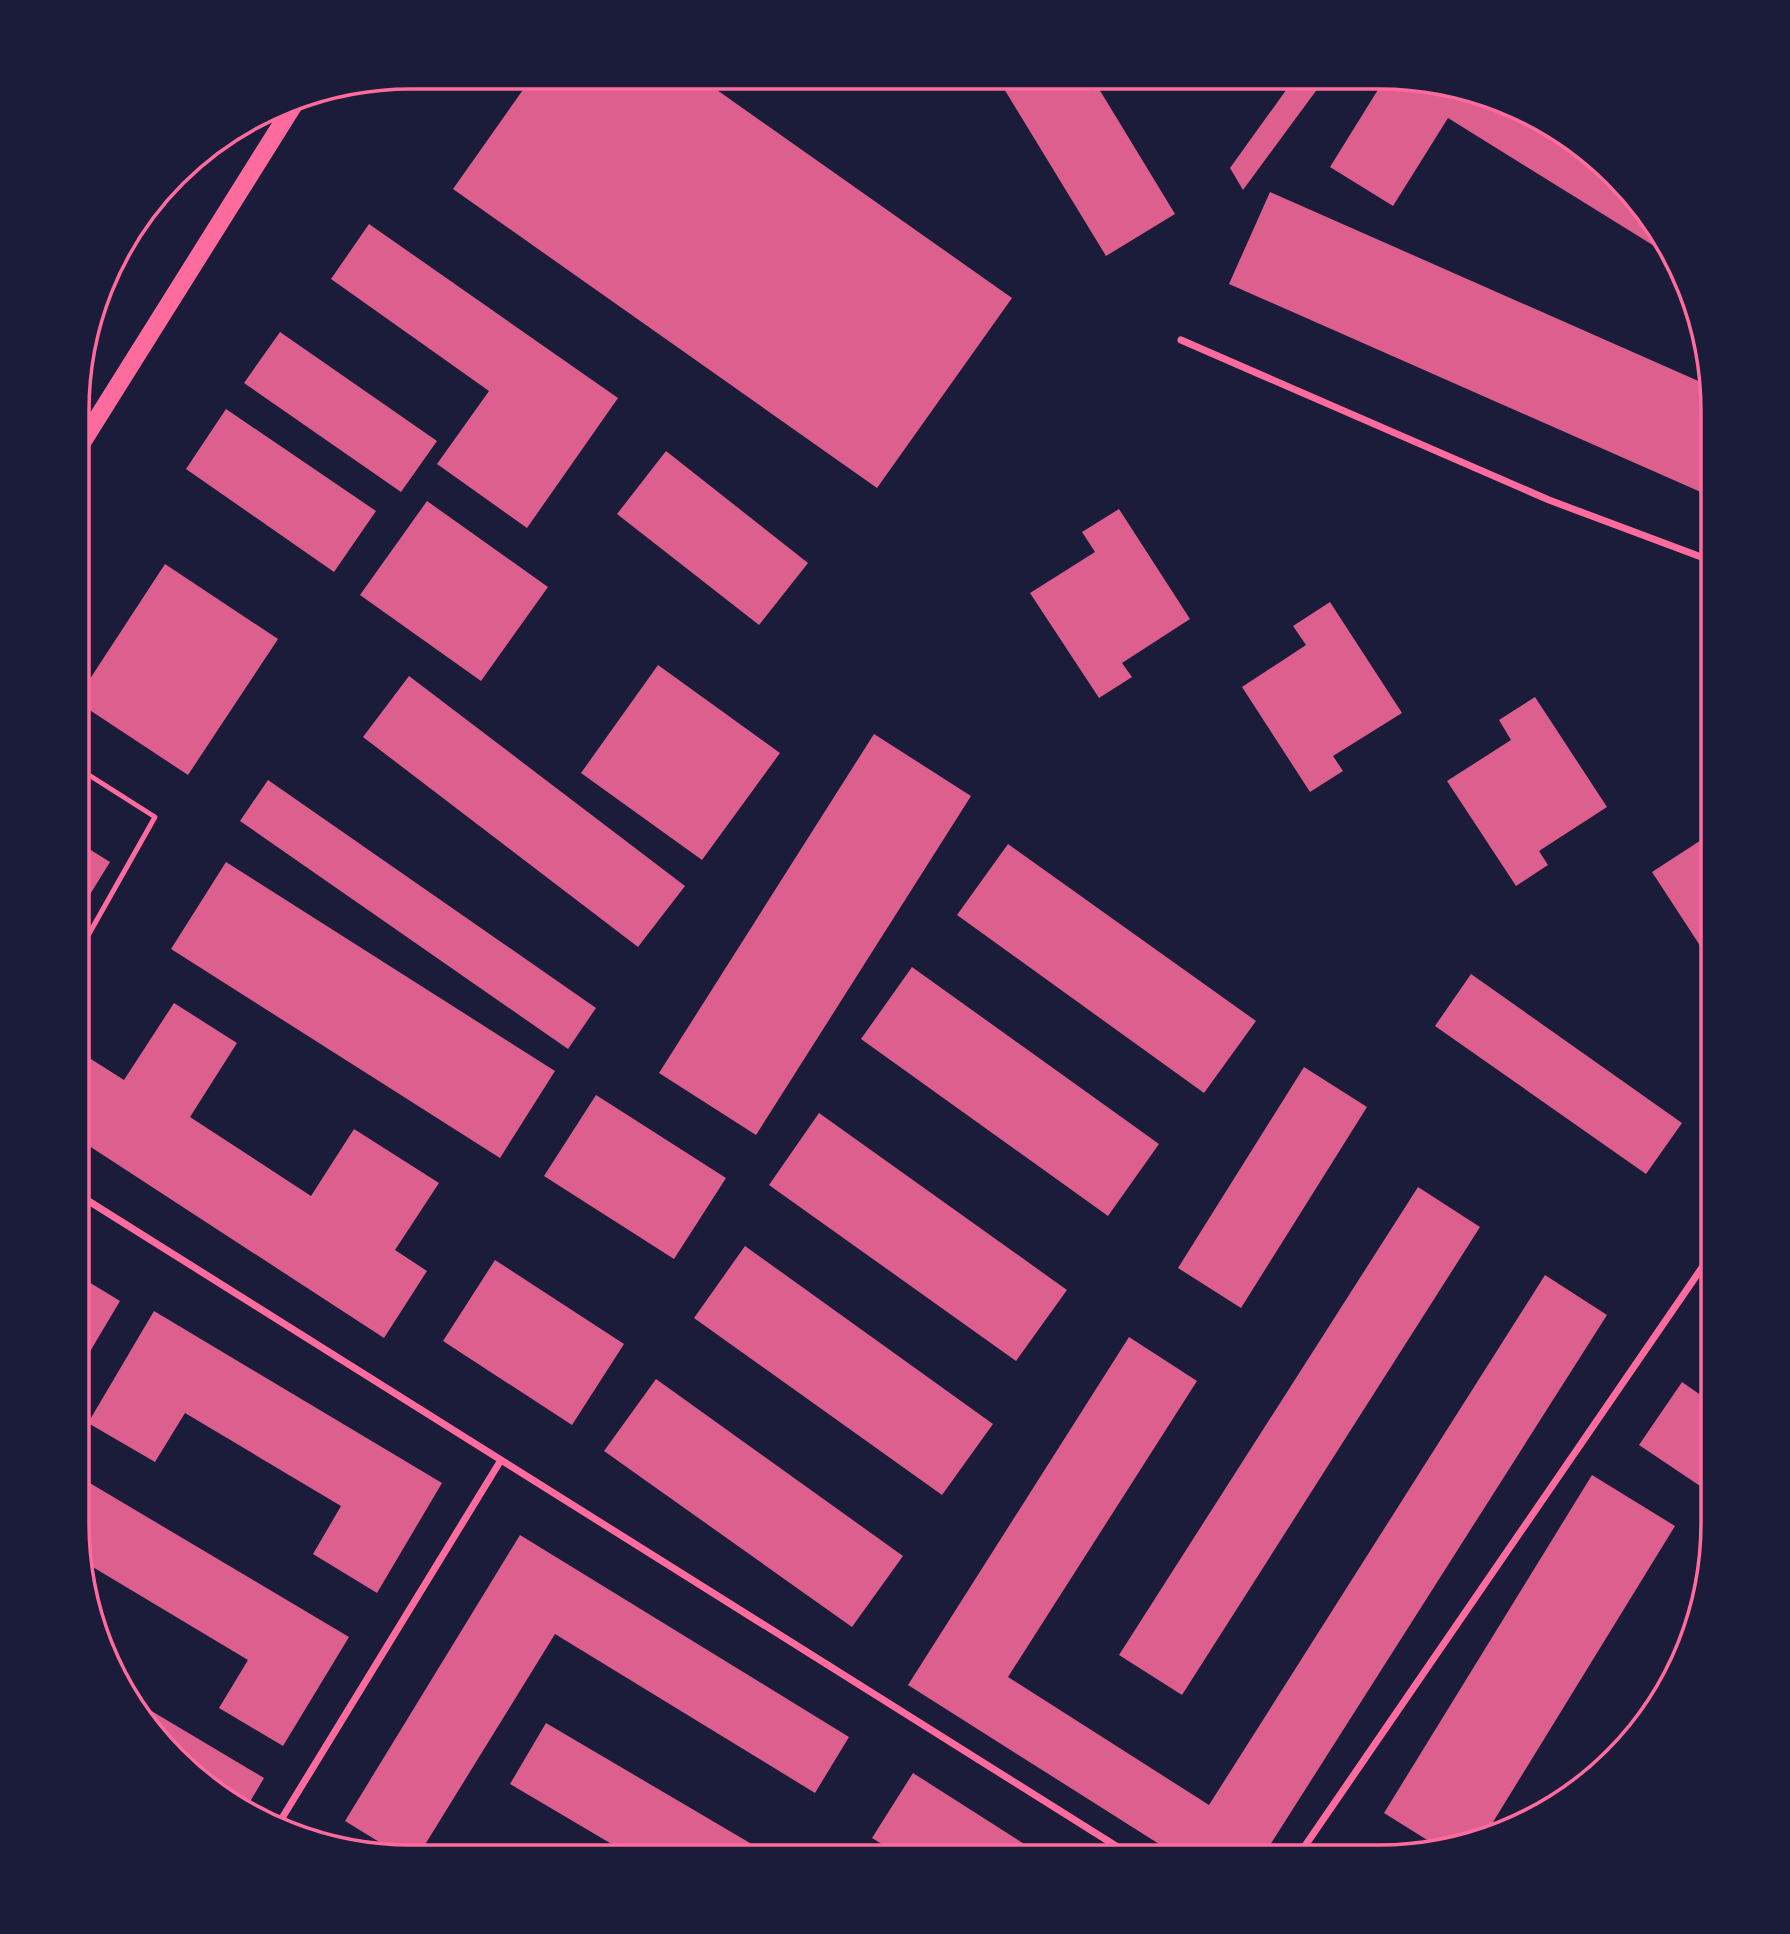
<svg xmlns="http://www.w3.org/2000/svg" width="1790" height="1934" viewBox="0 0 1790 1934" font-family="Inter,sans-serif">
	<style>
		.building { fill: #dd5f8e }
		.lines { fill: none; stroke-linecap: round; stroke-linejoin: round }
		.service { stroke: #ff6b9d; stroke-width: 5 }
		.minor { stroke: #ff6b9d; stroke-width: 7 }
		.primary { stroke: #ff6b9d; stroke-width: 18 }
		.rim { fill: none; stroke: #ff6b9d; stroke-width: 3.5 }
	</style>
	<rect width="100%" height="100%" fill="#1b1b3a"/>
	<path class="building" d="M532 77 700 78 1012 298 877 488 453 189Z
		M998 79H1093L1175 214 1106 256Z
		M1294 79 1324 80 1243 190 1230 168Z
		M1384 80H1422L1546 122 1656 225 1672 257 1448 118 1393 206 1330 167Z
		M1270 192 1712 387V497L1229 284Z
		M369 224 618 398 527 528 437 464 489 391 331 279Z
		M280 332 437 441 401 492 244 383Z
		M226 409 376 511 334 572 186 469Z
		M666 451 808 563 759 625 617 514Z
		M427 501 548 587 481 681 360 595Z
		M1119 509 1190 619 1122 663 1132 677 1099 698 1030 593 1095 552 1082 532Z
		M165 564 278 639 188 775 82 705V691Z
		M1330 602 1402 713 1333 756 1343 771 1310 792 1242 687 1306 645 1293 626Z
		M658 665 780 753 702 860 581 773Z
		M409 676 685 886 638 947 363 737Z
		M1535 697 1607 807 1539 851 1548 865 1516 886 1447 781 1511 740 1499 720Z
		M874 734 971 796 756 1135 659 1073Z
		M268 780 596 1008 568 1049 240 821Z
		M1712 805V825L1703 811Z
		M1712 833V964L1652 872Z
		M81 844 110 862 81 909Z
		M1008 844 1256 1021 1204 1093 957 915Z
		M226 862 555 1071 500 1158 171 949Z
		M912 967 1159 1144 1108 1216 861 1039Z
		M1471 974 1682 1123 1646 1174 1435 1026Z
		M174 1003 237 1043 190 1117 311 1196 354 1129 439 1183 395 1250 427 1271 384 1338 80 1140V1059L83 1054 124 1080Z
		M1304 1067 1367 1107 1241 1308 1178 1268Z
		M596 1095 726 1178 674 1259 544 1176Z
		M819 1113 1067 1290 1016 1361 769 1185Z
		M1418 1187 1480 1227 1182 1695 1119 1655Z
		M745 1246 993 1424 942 1495 694 1318Z
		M495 1260 624 1344 572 1425 443 1341Z
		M1545 1275 1607 1315 1263 1856H1178L908 1685 1129 1337 1197 1381 1008 1677 1209 1805Z
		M79 1276 120 1301 79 1370Z
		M154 1311 442 1483 377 1593 313 1554 341 1506 185 1413 155 1462 88 1423Z
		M656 1379 903 1556 852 1627 604 1451Z
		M1682 1382 1712 1403V1494L1639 1445Z
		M1592 1475 1675 1526 1482 1840 1440 1848 1384 1813Z
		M78 1476 349 1637 283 1746 219 1708 248 1660 91 1566 84 1578 78 1544Z
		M520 1535 849 1737 815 1793 555 1634 418 1856H402L345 1821Z
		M1680 1650 1668 1689 1620 1741 1619 1740Z
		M128 1697 264 1778 244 1812 134 1709Z
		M546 1723 772 1856H632L510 1784Z
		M913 1773 1043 1856H901L872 1838Z
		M488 1847 505 1856H482Z"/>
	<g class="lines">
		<path class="service" d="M81 948 155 817 81 770"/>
		<path class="minor" d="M1181 340 1549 500 1712 561
			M79 1195 1132 1856
			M279 1823 501 1460
			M1298 1856 1712 1253"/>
		<path class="primary" d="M83 441 298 98"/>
	</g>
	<path d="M0 0H1790V1934H0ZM411 89H1379A322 322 0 0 1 1701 411V1523A322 322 0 0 1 1379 1845H411A322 322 0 0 1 89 1523V411A322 322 0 0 1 411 89Z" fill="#1b1b3a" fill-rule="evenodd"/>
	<path class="rim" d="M411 89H1379A322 322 0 0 1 1701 411V1523A322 322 0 0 1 1379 1845H411A322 322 0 0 1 89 1523V411A322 322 0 0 1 411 89Z"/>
</svg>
